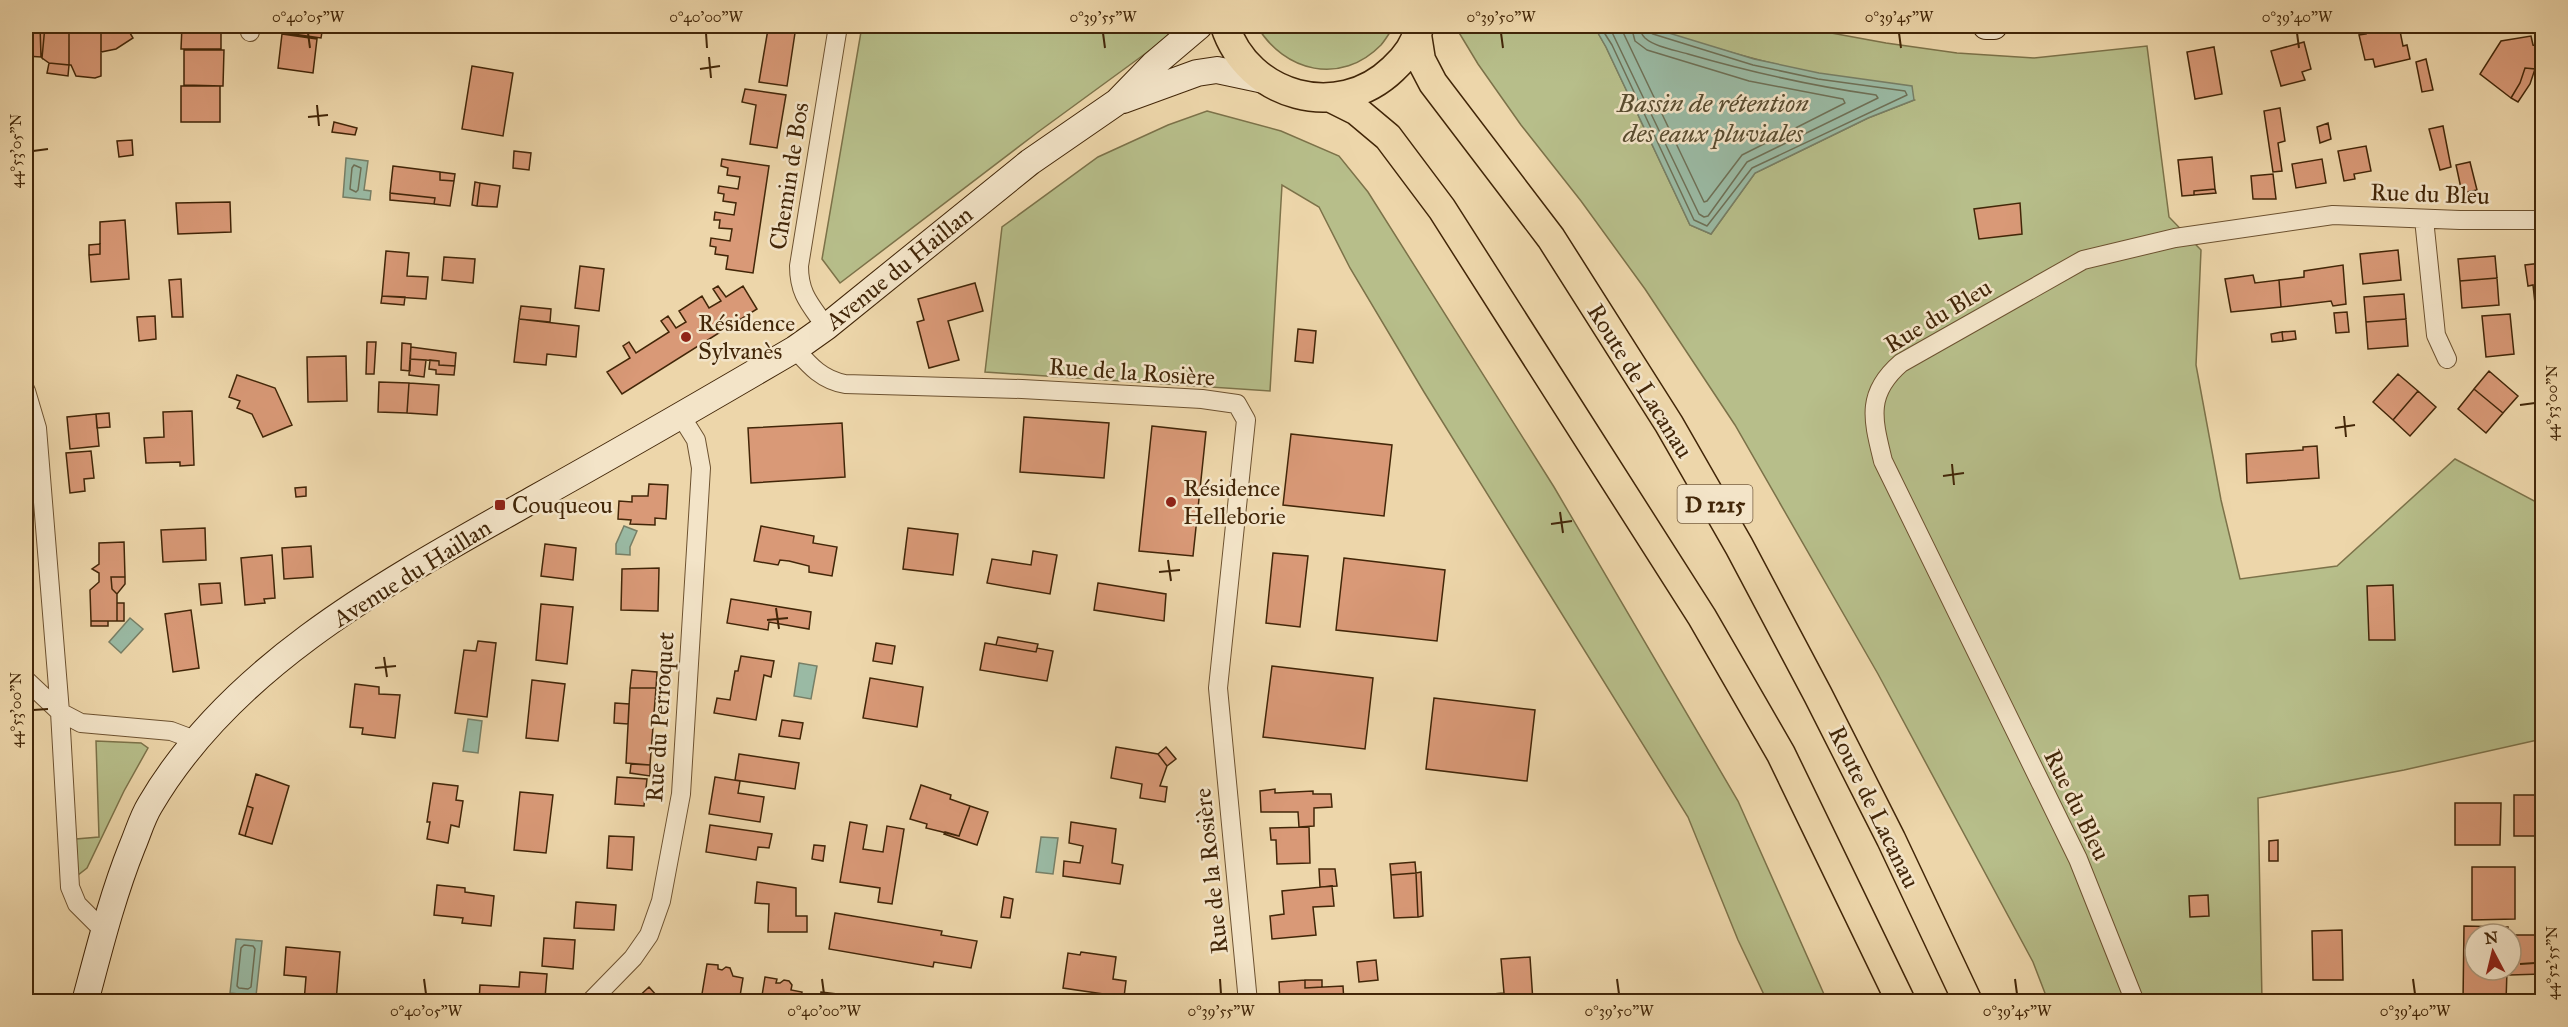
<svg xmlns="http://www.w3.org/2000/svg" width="2568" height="1027" viewBox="0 0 2568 1027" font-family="'IM FELL Great Primer',serif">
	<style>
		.green { fill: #b7be8a; stroke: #7c7249; stroke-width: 1.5 }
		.water { fill: #9abaa4; stroke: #777f66; stroke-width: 1.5 }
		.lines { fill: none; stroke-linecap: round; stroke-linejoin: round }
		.shore { stroke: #6e7056; stroke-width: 1.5 }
		.building { fill: #d99977; stroke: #422608; stroke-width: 1.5 }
		.street-casing { stroke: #6d5230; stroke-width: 20 }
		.secondary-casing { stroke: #422608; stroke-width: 28 }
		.primary-casing { stroke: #422608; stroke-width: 31 }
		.street { stroke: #f3e4c8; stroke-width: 18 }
		.secondary { stroke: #f3e4c8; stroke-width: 26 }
		.primary { stroke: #edd6aa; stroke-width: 28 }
		.ticks { fill: none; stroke: #422608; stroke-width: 2 }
		.poi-dot { fill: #8f2418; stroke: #f3e4c8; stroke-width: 2 }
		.labels { text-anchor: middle; stroke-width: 5; stroke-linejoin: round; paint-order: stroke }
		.shield { fill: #f3e4c8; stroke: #775f42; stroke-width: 1.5 }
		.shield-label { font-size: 22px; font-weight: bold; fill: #422608 }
		.street-label { font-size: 24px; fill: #422608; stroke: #f3e4c8 }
		.poi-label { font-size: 24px; fill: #422608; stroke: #f3e4c8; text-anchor: start }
		.water-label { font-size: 26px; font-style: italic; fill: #584b2f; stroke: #f3e4c8 }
		.neatline { fill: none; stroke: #422608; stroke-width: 2 }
		.ticks-label { font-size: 15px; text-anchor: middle; fill: #422608 }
	</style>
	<rect width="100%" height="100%" fill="#edd6aa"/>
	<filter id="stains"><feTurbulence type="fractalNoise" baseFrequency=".00333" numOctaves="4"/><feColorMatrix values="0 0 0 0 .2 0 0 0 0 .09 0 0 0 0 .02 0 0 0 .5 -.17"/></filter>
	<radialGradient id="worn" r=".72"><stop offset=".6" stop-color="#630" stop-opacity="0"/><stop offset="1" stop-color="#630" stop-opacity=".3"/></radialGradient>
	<path class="green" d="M862 26H1180L1153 48 1038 132 840 283 822 259Z
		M1257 26H1394C1390 32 1386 39 1381 45 1341 86 1284 72 1257 26Z
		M1455 26H1594L1606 47 1690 225 1711 234 1755 173 1868 118 1914 100C1825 75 1734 57 1646 26H1793L1886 43 1957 53 2034 58 2147 46 2169 217 2201 250 2196 365 2221 500 2240 579 2337 566 2455 459 2542 505V739L2404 770 2258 798 2262 1001H2048L2033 962 1878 674 1735 425 1645 289 1581 201 1521 125 1478 64Z
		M1207 111 1281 131 1339 156 1368 192 1554 487 1738 801 1827 1001H1767L1738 940 1688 817 1424 392 1350 268 1319 207 1282 185 1270 391 985 372 1002 227 1098 157 1168 125Z
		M96 741 141 743 148 748 124 791 87 868 78 875 76 839 99 837Z"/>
	<path class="water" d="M1594 26H1646L1754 59 1819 73 1912 86 1914 100 1868 118 1755 173 1711 234 1690 225 1606 47Z
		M346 158 368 161 364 190 371 191 370 200 343 197Z
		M624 526 637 531 630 547V555L616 554V544Z
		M130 618 143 629 121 653 109 642Z
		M799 663 817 666 811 699 794 696Z
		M468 719 482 721 478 753 463 751Z
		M1041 837 1058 838 1053 874 1036 872Z
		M236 939 262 941 256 996 230 993Z"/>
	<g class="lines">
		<path class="shore" d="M1600 26 1612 45 1694 220 1707 226 1752 168 1907 95 1905 91 1818 79 1753 65 1653 34 1648 31V26
			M1609 26 1699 214 1704 217 1708 216 1747 162 1878 98 1876 95C1812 86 1750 72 1688 54 1675 50 1655 47 1645 38 1641 34 1640 30 1640 26
			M1620 26 1704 202 1707 201 1742 155 1845 103 1843 99 1749 81 1647 50 1635 41 1631 26
			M354 165 361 168 358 190 356 192 350 189 352 168Z
			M244 945 253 946 255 949 251 987 248 989 239 988 237 986 241 948Z"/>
	</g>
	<path class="building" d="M26 26H40L41 57 26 56Z
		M40 26H45L42 58 41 57Z
		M45 26H69V65L49 63 42 58Z
		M69 26H101V76L95 78 76 76 71 65H69Z
		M101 26H126L133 38 116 49 101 52Z
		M182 26H221V49H181Z
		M287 26H323L321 38 286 33Z
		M481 26H529L528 33Z
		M2371 26H2384L2385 29 2399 26 2403 46 2407 45 2410 59 2375 67 2373 59 2365 60 2359 35 2366 34 2364 27Z
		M768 29 795 33 787 86 759 82Z
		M282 34 317 39 313 73 278 68Z
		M2531 36 2533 45 2542 47V58L2535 69 2525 68 2520 83 2511 98 2480 74 2501 41Z
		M2304 42 2311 69 2302 72 2305 80 2281 86 2271 51Z
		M2214 47 2222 94 2195 99 2187 52Z
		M184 50H224L223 86 184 85Z
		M2426 59 2433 90 2422 92 2416 62Z
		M49 63 69 65 68 76 47 73Z
		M472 66 513 73 503 136 462 129Z
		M2525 68 2535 69 2530 84 2518 102 2511 98 2520 83Z
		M181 86H220V122H181Z
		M745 89 786 95 777 148 750 144 756 105 742 102Z
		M2280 108 2285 141 2278 143 2282 171 2273 172 2264 111Z
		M334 122 357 128 355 135 332 132Z
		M2328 123 2331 139 2320 143 2317 127Z
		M2443 126 2451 167 2440 170 2429 129Z
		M132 140 133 155 119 157 117 141Z
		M2366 146 2371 171 2354 174 2355 179 2344 181 2338 151Z
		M514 151 531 153 529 170 513 168Z
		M2212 157 2215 189 2194 191V195L2182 196 2178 160Z
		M722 159 769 166 753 273 726 269 728 256 715 254 716 247 710 246 711 238 730 241 732 229 719 228 720 220H714L715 212 734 215 736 203 723 201 724 194 718 193 719 186 738 189 740 177 727 175 728 168 721 166Z
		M2322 159 2326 183 2296 188 2292 164Z
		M2470 162 2477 190 2462 193 2456 165Z
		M393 166 440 172V180L454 181 450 206 434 204 435 198 390 193Z
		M440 172 455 174 454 181 440 180Z
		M2273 174 2276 199H2253L2251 176Z
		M475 182 480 183 477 206 472 205Z
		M480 183 500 186 497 207 477 206Z
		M2215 189 2216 193 2194 195V191Z
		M390 193 435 198 434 204 390 200Z
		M230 202 231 232 178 234 176 203Z
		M2020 203 2022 234 1979 239 1974 209Z
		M125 220 129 279 91 282 89 255 100 254V222Z
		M100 244V254L89 255V245Z
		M2398 250 2401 280 2363 284 2360 254Z
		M386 251 409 253 407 276 428 277 426 299 382 296Z
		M2495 256 2497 278 2460 281 2458 259Z
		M444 257 475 259 473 283 442 280Z
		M2542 263V349H2540L2533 285 2528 286 2525 265Z
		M2343 265 2346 304 2333 306 2331 301 2281 307 2279 280 2304 277V271Z
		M580 266 604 269 599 311 575 308Z
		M2253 275 2255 283 2279 280 2281 307 2231 312 2225 279Z
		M2497 278 2499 305 2462 308 2460 281Z
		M181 279 183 317H172L169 280Z
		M975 283 983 311 948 321 959 360 929 368 917 322 924 320 918 299Z
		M718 286 726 297 743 286 757 309 622 394 607 372 630 358 623 346 629 342 636 353 669 332 661 321 668 316 676 328 686 322 679 311 702 296 709 308 721 301 713 289Z
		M2404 294 2406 319 2366 322 2364 297Z
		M382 296 405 297 404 305 381 303Z
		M521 306 551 309 550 322 519 319Z
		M2347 312 2349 332 2336 333 2334 313Z
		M2510 314 2514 354 2486 357 2482 316Z
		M155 316 156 339 139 341 137 317Z
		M519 319 579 326 576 357 547 354 546 365 514 362Z
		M2406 319 2408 346 2368 349 2366 322Z
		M1298 329 1316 331 1313 363 1295 361Z
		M2295 331 2296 339 2283 341 2282 332Z
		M2282 332 2283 341 2272 342 2271 334Z
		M367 342H376L374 374H366Z
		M402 343 411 344 410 371 401 370Z
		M411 347 456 353 455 366 439 365V361L410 359Z
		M346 356 347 401 308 402 307 357Z
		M410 359 426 360 424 377 409 375Z
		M430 360 439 361V365L455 366 454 375 436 374V370L429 369Z
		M2489 371 2518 396 2503 413 2474 389Z
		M2398 374 2418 391 2393 420 2373 402Z
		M237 375 275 388 292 425 263 437 252 414 237 408 240 401 229 397Z
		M379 382 409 383 407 413 378 412Z
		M409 383 439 385 437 415 407 413Z
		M2474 389 2503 413 2486 433 2458 409Z
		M2418 391 2436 407 2410 436 2393 420Z
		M2539 398H2542V431H2540Z
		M192 411 194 465 180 466V462L146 463 144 438 164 437 163 412Z
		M109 413 110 427 97 428 96 414Z
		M96 414 99 446 70 449 67 417Z
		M1024 417 1109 423 1104 478 1020 472Z
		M842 423 845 477 751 483 748 428Z
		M1152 426 1206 432 1193 556 1139 551Z
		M1291 434 1392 445 1384 516 1283 505Z
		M2317 446 2319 478 2247 483 2246 454 2303 450V447Z
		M91 451 94 478 84 479 85 491 70 493 66 453Z
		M649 484 668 485 666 519 655 518V525L630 524 631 520 618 519 619 501 632 502V496H648Z
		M306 487V496L296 497 295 488Z
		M761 526 814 536 813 543 837 547 832 576 809 572V566L789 561 780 560 778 565 754 561Z
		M205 528 206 560 163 562 161 530Z
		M908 528 958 534 953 575 903 569Z
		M124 542 125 577H111L112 589 117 594V621H91L90 590 99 582V573L92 569 99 564V543Z
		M545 544 576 548 573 580 541 576Z
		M311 546 313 577 284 579 282 548Z
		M1033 551 1057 555 1050 594 987 583 992 559 1031 565Z
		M1273 553 1308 556 1300 627 1266 623Z
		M272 555 275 598 264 599 265 603 245 605 241 558Z
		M1344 558 1445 570 1437 641 1336 630Z
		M659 568 658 611 621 610 622 569Z
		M111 577H125V584L117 594 112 589Z
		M220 583 222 603 201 605 199 584Z
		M1098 583 1166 594 1164 621 1094 610Z
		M2393 585 2395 640H2369L2367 586Z
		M731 599 811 612 809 629 769 622 768 630 727 623Z
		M117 603H124V621H117Z
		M541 604 573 607 567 664 536 660Z
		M191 610 199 668 173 672 165 614Z
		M91 621H108V626H91Z
		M998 637 1038 644 1036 652 996 645Z
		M478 641 496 643 487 717 455 713 464 650 476 651Z
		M876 643 895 646 892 664 873 661Z
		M985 643 1036 652 1037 648 1053 651 1047 681 980 670Z
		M741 656 774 661 771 677 764 675 756 720 714 713 717 698 730 700 735 671H738Z
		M1272 666 1373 678 1365 749 1263 737Z
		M632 670 657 672 656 688H630Z
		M870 678 923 687 917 727 863 718Z
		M532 680 565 684 558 741 526 738Z
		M355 684 379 687V694L400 695 395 738 362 734 363 728 350 727Z
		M630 688H656L650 765 626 763Z
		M1434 698 1535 710 1527 781 1426 769Z
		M615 703 629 704 628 724 614 723Z
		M782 720 803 723 800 739 779 736Z
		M1116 747 1158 754 1167 766 1160 786 1167 787 1165 802 1140 798 1142 784 1111 778Z
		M1166 747 1176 759 1167 766 1158 754Z
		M739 754 799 763 795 789 735 780Z
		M631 764 650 765V776L630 773Z
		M256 774 289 786 272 844 245 836 253 808 247 806Z
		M617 777 647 779 644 806 615 804Z
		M715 777 740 781 738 793 764 797 760 822 709 814Z
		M433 783 458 786 456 800 463 801 459 827 451 825 448 843 427 839 430 822H427Z
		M921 785 951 795 950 799 970 806 959 836 926 828 927 824 910 819Z
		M1275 789V793L1313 791V794H1331L1332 807 1314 808V826L1299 827 1298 812H1261L1260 791Z
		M520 792 553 795 546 853 514 850Z
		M2514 795H2542V836H2514Z
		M2455 803H2501L2500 845H2455Z
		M247 806 253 808 245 836 239 834Z
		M970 806 988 812 977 845 944 834 945 832 959 836Z
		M850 822 867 825 863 849 883 852 887 826 904 829 892 904 878 902 880 888 840 882Z
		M1071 822 1116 829 1112 863 1123 865 1120 884 1063 876 1064 861 1080 863 1083 846 1069 843Z
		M710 825 772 834 769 848 758 847 756 860 706 852Z
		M1309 827 1310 863 1277 864 1276 840H1271L1270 828Z
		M609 836 634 837 632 870 607 868Z
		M2278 840V861H2269V841Z
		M814 845 825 846 823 861 812 859Z
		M1415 862 1416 873 1391 875 1390 864Z
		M2472 867H2515V919L2472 920Z
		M1319 869H1335L1337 886 1320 887Z
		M1421 872 1423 916 1418 917 1416 873Z
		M1416 873 1418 917 1394 918 1391 875Z
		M757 882 796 888V916H807V932H768L769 904 755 903Z
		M437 885 465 888V892L494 896 491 926 462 923 463 918 434 915Z
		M1332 886 1334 906 1313 907 1316 935 1272 939 1270 916 1284 914 1282 891Z
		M2208 895 2209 916 2190 917 2189 896Z
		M1004 897 1013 899 1010 918 1001 917Z
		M576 902 616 905 614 930 574 928Z
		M835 913 942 931 941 935 977 941 971 968 934 962 933 967 829 949Z
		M2464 926 2508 927V934H2475V970H2507L2506 1002H2463Z
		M2342 930 2343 980H2313L2312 931Z
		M2511 935H2542V974L2510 975Z
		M544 938 575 940 573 969 542 966Z
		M286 947 340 952 336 1002H304L306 977 284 975Z
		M1081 952 1116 957 1113 979 1126 981 1124 997 1063 988 1068 953 1080 955Z
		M1530 957 1533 1002H1494L1493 994 1504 993 1501 959Z
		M1376 960 1378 980 1359 982 1357 962Z
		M707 964 718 965V969L722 970 726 967 730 968 733 976 743 978 739 1002 705 999 702 994Z
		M520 972 547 974 545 998 527 997V1002H479L480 985 519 987Z
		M765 977 777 979 776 983H780L784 980 789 981 792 985 791 990 802 992 800 1002H761Z
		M1305 980V988L1343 986 1344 1002H1280L1279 982Z
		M1305 980H1322V987L1305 988Z
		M649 987 657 996V1000L633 1002Z
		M821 992 845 995 844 1002H820Z"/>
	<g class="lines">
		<g class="street-casing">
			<path id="street" d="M250 32 251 26
				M2424 219 2436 335 2447 359
				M826 327C811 305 799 295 799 266L838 26
				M795 349C810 366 822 380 845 384L1022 389 1202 399 1237 404 1246 420 1218 688 1248 1002
				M26 391 37 428 60 712 70 887 77 904 104 931
				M26 680 60 712 81 723 171 731 195 740
				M590 1002 633 958 649 935 661 901 681 794 701 468 696 440 681 416
				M2135 1002 2078 859 1883 461C1873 420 1865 394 1901 363L2083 260 2175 238 2333 215 2460 220H2542"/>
		</g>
		<g class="secondary-casing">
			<path id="secondary" d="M1986 26H1994
				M1123 100 1197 73 1217 70 1264 80
				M85 1002C99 950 112 897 132 847 138 833 142 818 150 805 233 663 392 579 532 500 620 451 708 400 795 349L826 327 1030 162 1117 102 1153 65 1199 26"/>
		</g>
		<g class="primary-casing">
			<path id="primary" d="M1225 26C1248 97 1338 122 1393 69 1405 58 1416 43 1419 27
				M1417 35 1421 60 1433 83 1551 238 1669 424 1739 546 1818 695 1891 839 1968 1002
				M1331 98 1357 111 1388 137 1442 209 1702 617 1781 754 1901 1002"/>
		</g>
		<use href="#street" class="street"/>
		<use href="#secondary" class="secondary"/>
		<use href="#primary" class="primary"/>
	</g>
	<path class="ticks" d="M308 33 310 48M706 33 707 48M1103 33 1105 48M1501 33 1503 48M1899 33 1901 48M2297 33 2299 48M709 57 711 78M700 69 720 66M317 105 319 126M308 117 328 115M33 151 48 149M2520 405 2535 403M2344 416 2346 437M2335 428 2355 425M1952 464 1954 485M1943 476 1964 473M1560 512 1563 533M1551 524 1572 521M1168 560 1171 581M1159 572 1180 570M776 608 779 629M767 620 788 618M384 657 387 677M375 668 396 666M33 710 48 709M2520 964 2535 963M424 979 426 994M822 979 824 994M1220 979 1221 994M1617 979 1619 994M2015 979 2017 994M2413 979 2415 994"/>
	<g class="poi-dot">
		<circle cx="686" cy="337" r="6"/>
		<circle cx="1171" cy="502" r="6"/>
		<rect x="494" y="499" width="12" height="12" rx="3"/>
	</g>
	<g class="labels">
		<rect class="shield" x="1677.5" y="485" width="75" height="38" rx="4.5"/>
		<g class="shield-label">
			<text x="1715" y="512">D 1215</text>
		</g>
		<g class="street-label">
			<text transform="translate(789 176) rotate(-81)" y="8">Chemin de Bos</text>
			<text transform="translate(2430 194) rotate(2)" y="8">Rue du Bleu</text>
			<text transform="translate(899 268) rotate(-39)" y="8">Avenue du Haillan</text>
			<text transform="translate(1938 316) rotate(-31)" y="8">Rue du Bleu</text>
			<text transform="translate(1132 372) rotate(4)" y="8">Rue de la Rosière</text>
			<text transform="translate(1640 381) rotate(58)" y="8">Route de Lacanau</text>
			<text transform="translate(412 573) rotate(-32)" y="8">Avenue du Haillan</text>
			<text transform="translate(660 717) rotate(-86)" y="8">Rue du Perroquet</text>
			<text transform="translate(2077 805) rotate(64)" y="8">Rue du Bleu</text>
			<text transform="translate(1874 807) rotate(64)" y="8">Route de Lacanau</text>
			<text transform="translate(1211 871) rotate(-96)" y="8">Rue de la Rosière</text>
		</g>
		<g class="poi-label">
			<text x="698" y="331">Résidence<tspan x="698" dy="28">Sylvanès</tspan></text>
			<text x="1183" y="496">Résidence<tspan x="1183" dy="28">Helleborie</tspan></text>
			<text x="512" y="513">Couqueou</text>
		</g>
		<g class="water-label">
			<text x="1713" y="112">Bassin de rétention<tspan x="1713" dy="30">des eaux pluviales</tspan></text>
		</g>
	</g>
	<rect width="2568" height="1027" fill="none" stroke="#edd6aa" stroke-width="66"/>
	<g transform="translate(2493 952) rotate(353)"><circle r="28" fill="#f3e4c8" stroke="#ac987b" stroke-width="1.5"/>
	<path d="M0-4.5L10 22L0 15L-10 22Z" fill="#8f2418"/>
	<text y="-9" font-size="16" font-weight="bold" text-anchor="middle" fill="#422608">N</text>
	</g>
	<rect x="33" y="33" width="2502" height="961" class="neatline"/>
	<g class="ticks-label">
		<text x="308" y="22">0°40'05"W</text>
		<text x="706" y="22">0°40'00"W</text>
		<text x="1103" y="22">0°39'55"W</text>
		<text x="1501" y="22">0°39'50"W</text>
		<text x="1899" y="22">0°39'45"W</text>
		<text x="2297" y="22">0°39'40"W</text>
		<text transform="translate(16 151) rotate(-90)" y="5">44°53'05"N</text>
		<text transform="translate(2552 403) rotate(-90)" y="5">44°53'00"N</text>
		<text transform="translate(16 710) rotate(-90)" y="5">44°53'00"N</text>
		<text transform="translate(2552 963) rotate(-90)" y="5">44°52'55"N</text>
		<text x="426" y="1016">0°40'05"W</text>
		<text x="824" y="1016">0°40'00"W</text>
		<text x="1221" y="1016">0°39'55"W</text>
		<text x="1619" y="1016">0°39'50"W</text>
		<text x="2017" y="1016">0°39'45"W</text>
		<text x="2415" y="1016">0°39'40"W</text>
	</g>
	<rect width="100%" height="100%" filter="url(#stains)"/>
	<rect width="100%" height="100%" fill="url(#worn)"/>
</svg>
